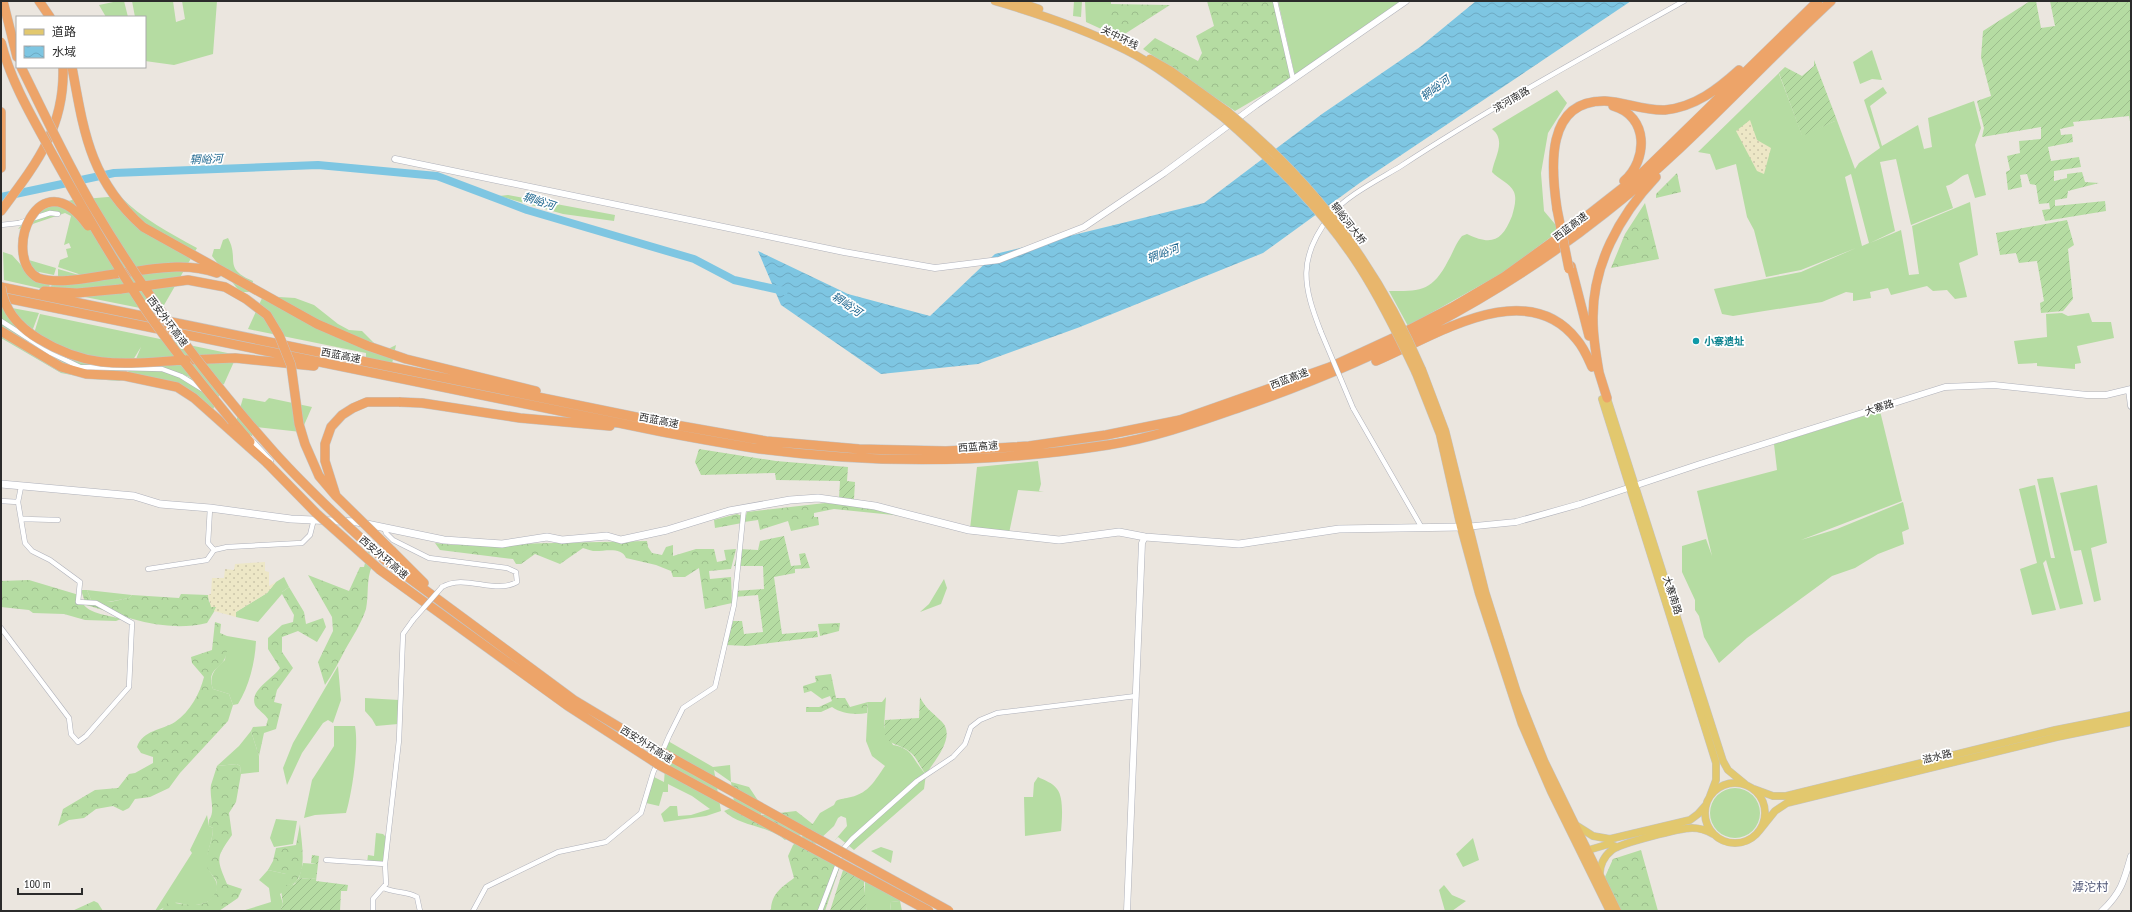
<svg xmlns="http://www.w3.org/2000/svg" width="2132" height="912" viewBox="0 0 2132 912" font-family="'PT Sans Narrow','Noto Sans SC',sans-serif">
	<style>
		.grass { fill: #b5dca2; fill-rule: evenodd }
		.forest { fill: url(#forest-crowns) }
		.sand { fill: url(#sand-dots) }
		.garden { fill: url(#garden-furrows) }
		.water { fill: url(#water-waves) }
		.lines { fill: none; stroke-linecap: round; stroke-linejoin: round }
		.river { stroke: #7ec6e2; stroke-width: 8 }
		.minor-casing { stroke: #afb1ba; stroke-width: 5.5 }
		.tertiary-casing { stroke: #afb1ba; stroke-width: 7 }
		.secondary-casing { stroke: #afb1ba; stroke-width: 8 }
		.primary-casing { stroke: #c4c4c4; stroke-width: 8 }
		.trunk-casing { stroke: #c4c4c4; stroke-width: 9 }
		.motorway-casing { stroke: #c4c4c4; stroke-width: 10 }
		.minor { stroke: #fff; stroke-width: 4.5 }
		.tertiary { stroke: #fff; stroke-width: 6 }
		.secondary { stroke: #fff; stroke-width: 7 }
		.primary { stroke: #e2c86e; stroke-width: 7 }
		.trunk { stroke: #e8b66c; stroke-width: 8 }
		.motorway { stroke: #eda469; stroke-width: 9 }
		.minor-bridge-casing { stroke: #afb1ba; stroke-width: 5.5; stroke-linecap: butt }
		.trunk-bridge-casing { stroke: #c4c4c4; stroke-width: 9; stroke-linecap: butt }
		.motorway-bridge-casing { stroke: #c4c4c4; stroke-width: 10; stroke-linecap: butt }
		.minor-bridge { stroke: #fff; stroke-width: 4.5 }
		.trunk-bridge { stroke: #e8b66c; stroke-width: 8 }
		.motorway-bridge { stroke: #eda469; stroke-width: 9 }
		.culture-dot { fill: #0f9aa8; stroke: #fff; stroke-width: 1.5 }
		.labels { text-anchor: middle; stroke-width: 3.5; stroke-linejoin: round; paint-order: stroke }
		.street-label { font-size: 10px; fill: #2b2b2b; stroke: #fff }
		.culture-label { font-size: 10px; font-weight: bold; fill: #0d838f; stroke: #fff; text-anchor: start }
		.water-label { font-size: 11px; font-style: italic; fill: #1c658e; stroke: #fff }
		.quarter-label { font-size: 12px; fill: #505777; stroke: #fff }
	</style>
	<defs>
		<pattern id="forest-crowns" width="20" height="18" patternUnits="userSpaceOnUse"><rect width="20" height="18" fill="#b5dca2"/><path d="M2 6a3 3 0 1 1 6 0M12 15a3 3 0 1 1 6 0" fill="none" stroke="#9cbd8c"/></pattern>
		<pattern id="sand-dots" width="8" height="8" patternUnits="userSpaceOnUse"><rect width="8" height="8" fill="#ede7c6"/><path d="M2 2h.1M6 6h.1" fill="none" stroke="#cbc6aa" stroke-width="1.8" stroke-linecap="round"/></pattern>
		<pattern id="garden-furrows" width="10" height="10" patternUnits="userSpaceOnUse"><rect width="10" height="10" fill="#b5dca2"/><path d="M-1 1l2-2M0 10L10 0M9 11l2-2" fill="none" stroke="#9cbd8c"/></pattern>
		<pattern id="water-waves" width="16" height="10" patternUnits="userSpaceOnUse"><rect width="16" height="10" fill="#7ec6e2"/><path d="M0 5q4-4 8 0t8 0" fill="none" stroke="#6daac2"/></pattern>
	</defs>
	<rect width="100%" height="100%" fill="#ebe6df"/>
	<path class="grass" d="M118 1H124L128 17H106L99 5Z
		M132 1H173L176 22 185 19 182 1H217L213 54 174 65 145 61V17H135Z
		M1074 1H1082L1081 17 1073 16Z
		M1085 1H1111L1110 33 1086 22Z
		M1278 1H1402L1295 76Z
		M1872 50 1882 80 1872 79 1860 84 1853 62Z
		M1785 67 1779 74 1802 135 1835 121V115L1855 169 1859 163 1880 148 1864 100 1883 87 1887 93 1870 106 1882 146 1918 125 1924 149 1932 147 1928 118 1974 101 1981 128 1975 145 1986 195 1975 198 1968 174C1960 175 1955 184 1946 186L1953 208 1911 225 1896 159 1880 162 1895 231 1870 243 1901 230 1909 275 1919 274 1912 226 1970 202 1978 255 1959 263 1967 297 1955 299 1947 290 1933 291 1927 286 1891 295 1888 288 1870 292 1871 298 1853 301V293L1846 292 1822 302 1733 316 1722 314 1714 289 1801 272 1856 248 1801 270 1766 277 1754 230 1747 217 1736 164 1716 170 1710 154 1698 152ZM1851 174 1869 243 1862 246 1845 177Z
		M1557 90 1567 103 1548 133 1541 173 1544 211 1560 230 1506 271 1408 326 1389 291C1420 291 1432 292 1448 261 1453 253 1455 244 1462 236L1467 234C1492 246 1502 241 1512 216 1514 209 1517 199 1514 192 1510 183 1498 179 1492 172 1494 158 1507 141 1492 129Z
		M508 195 615 215 614 221 563 214 499 196Z
		M120 196C142 219 170 233 197 248L160 312 50 290 53 281H58V269L96 280 58 267 60 260 68 257 66 249 71 248 69 243 64 245 71 216 65 213 18 229 33 212 72 200Z
		M228 238C240 260 222 268 253 281L251 292H240L212 256 214 249H220L223 240Z
		M3 252 12 255 32 277 51 281 48 290 4 280Z
		M22 258 56 268 54 275 34 271Z
		M263 296 295 298 314 305 338 324 349 330 362 331 378 347 388 349 396 345 392 364 366 359V353L248 329Z
		M1 306 39 313 25 350 31 343 40 314 237 355 224 384 220 386 222 389 211 414 179 389 153 380 123 381 134 361 201 381 136 359 141 347 120 381 93 379 61 373 1 338Z
		M2062 313 2068 316 2089 313 2092 322H2111L2114 338 2077 346 2081 363 2075 364V369L2037 366V363L2018 364 2014 341 2047 337 2046 314Z
		M243 398 265 402 269 398 312 407 301 432 256 427 248 445 213 413 236 422Z
		M1880 411 1902 501 1801 540 1837 529 1903 502 1909 529 1902 532 1904 544 1878 554 1855 568 1832 576 1747 638 1719 663 1704 637 1699 616 1695 610V600L1682 572V546L1706 539 1712 556 1697 491 1777 470 1774 444Z
		M1038 461 1041 484 1039 491 1044 492 1018 490 1008 538 970 529 977 467Z
		M2053 477 2083 604 2060 609 2046 560 2043 563 2056 610 2032 615 2020 569 2037 563 2019 489 2035 485 2051 558H2055L2037 479Z
		M2097 485 2107 543 2091 548 2101 600 2094 602 2081 550 2074 551 2060 493Z
		M284 577 289 587 282 592V594L258 622 236 617V612L267 593 276 582Z
		M944 579 947 588 941 604 920 612 929 604Z
		M87 590 132 595 129 598C117 600 103 605 91 600Z
		M227 636 256 641C255 663 249 686 238 704L233 705 229 694 213 689C208 675 216 668 225 660Z
		M338 666 341 700 333 723 328 720 323 723 302 753 287 785 283 768 293 743Z
		M886 697 884 727 893 745C915 749 912 761 926 774L924 789 854 850 838 837 835 840 847 826 846 818 841 816 838 818 834 826 820 839 812 825 820 813 834 805 836 801C841 798 845 799 851 797 869 793 875 780 885 766L872 756 866 741 868 702H882Z
		M365 698 399 700 398 724 376 726 372 719 365 711Z
		M334 726H355C359 747 352 793 346 813L315 815 304 818 312 780 334 746Z
		M251 731 259 756V772L241 774 240 766 237 764 217 766 239 746Z
		M668 741 713 767 730 765 731 782 714 770 721 811 706 816 664 822 661 814 670 806H677L678 816 691 815 710 809 692 796 668 784V792H663L659 806 646 803 652 776 664 782 665 768 652 769Z
		M1038 777C1044 780 1053 783 1057 789 1064 797 1062 820 1061 831L1025 836 1024 797H1033L1034 783Z
		M1710 813a25 25 0 1 1 50 0a25 25 0 1 1-50 0Z
		M207 815 209 826 213 828C213 840 207 850 207 861 206 872 217 877 217 886 218 902 200 906 187 905 183 905 179 902 175 903 168 904 163 910 155 911L192 853 190 850Z
		M276 819 297 821 293 844 274 847 270 838Z
		M376 833 383 834 386 837 384 864 367 863 368 855 374 856Z
		M1473 838 1479 860 1463 867 1456 854Z
		M881 847 893 851 891 863 871 851Z
		M303 863 316 864V878L310 879 299 878Z
		M268 870 286 874V885L294 883 298 879V881L280 894 283 904 280 911H242L271 902 269 888 259 880Z
		M865 870 873 877 897 889 901 884 900 901 891 902 890 911H867L865 902Z
		M1444 885 1452 895 1466 901 1452 911H1445L1439 890Z"/>
	<path class="forest" d="M1207 1H1275L1292 78 1235 111 1143 49 1155 38 1198 61 1202 53 1196 36 1214 26Z
		M1110 4 1170 5 1120 37 1110 33Z
		M1677 173 1681 192 1656 198V194Z
		M1645 203 1659 259 1611 268 1625 234Z
		M825 503 867 506 903 516 834 509 814 513V517H818L819 525 791 531 788 521 760 530 758 520 744 522 747 512Z
		M737 514 742 516V523L715 528 714 520Z
		M647 541 648 547 652 553 662 555 666 547 673 545V556L696 549H714L717 562 726 560 724 550 736 549 731 569 709 571 710 579 731 577 732 603 705 609 699 568 685 577H673L671 571 656 565 626 558C621 546 603 552 593 551 589 550 586 549 583 548L560 564 535 554 521 564H516L513 559 440 550 435 543 455 545Z
		M368 551 378 568 372 566C366 580 369 594 366 609 361 624 353 636 345 650 339 662 333 673 325 685L318 662 333 631 332 617 308 575 349 591 360 567H364Z
		M29 580 79 595C83 614 104 614 121 619L116 621 85 620 64 614 33 613 29 610 1 607V581Z
		M289 587 304 612 306 624 323 618 326 627 317 642 298 631 282 637V652L293 668 277 690 274 702 282 704 276 729 264 733 259 756 251 731 253 727 266 726 268 719C265 714 257 709 255 705 249 690 274 678 280 668L268 649V638L282 625 293 622 294 615 282 594V592Z
		M81 590H87L91 600 110 602 129 598 132 595 179 598 181 594 208 595 209 602 217 607 207 623C164 633 127 617 86 605Z
		M215 622 221 624 220 633 227 636C227 643 228 652 225 658 220 670 206 669 213 689L229 694 233 705 228 721 180 773 169 788 150 797 135 799 129 808 123 811 113 806 96 809 84 818 69 820 58 826 63 809 95 790 118 788 129 774 135 773 153 763V757L141 753 137 747C143 730 162 730 175 722 190 712 200 693 204 677L192 663 191 657 212 650Z
		M840 623 839 631 820 636 818 624Z
		M831 674 836 698H845L850 707 868 702 867 713C855 715 842 714 832 707L821 712H806V707H819L832 701 830 696 822 699 811 691 804 693 803 686 816 682 815 676Z
		M237 764 240 766 241 774 236 802 229 813 232 835C216 858 216 858 227 884L242 889 238 898 219 911H157L162 910 168 902C183 904 205 910 214 895 217 891 218 885 216 880 212 874 206 870 206 861 207 850 213 840 213 828L209 826V820C216 811 209 797 211 785 213 779 215 772 217 766Z
		M731 782 749 787 763 808 761 815 796 811 819 829 820 839 809 850 840 866 825 911H769L771 909C772 893 782 887 794 878L788 856 793 845 807 832 799 836 789 837 785 840C768 825 740 827 724 811L731 808 734 802Z
		M300 824C301 839 307 868 297 880 295 884 290 884 286 886V874L268 870 273 861 276 848 296 845Z
		M1641 850 1658 911H1620L1604 879 1613 859Z
		M94 901 98 903 103 911H58H72Z
		M900 901 902 911H890L891 902Z"/>
	<path class="sand" d="M1750 120 1757 140 1771 148 1764 174 1757 171 1736 131Z
		M265 562V571L269 572V586L276 582 267 593 236 612V617L214 611 216 607H211L208 595 211 594 212 578H224L225 569 234 570 235 564Z"/>
	<path class="garden" d="M2030 1H2036L2041 28 2055 26 2050 1H2131V127L2129 116 2073 122 2074 126 2060 129 2061 135 2072 134 2073 142 2048 147 2051 161 2079 157 2081 167 2054 171V181L2067 178V174L2082 172 2085 182 2099 183 2068 191 2067 198 2055 200V206L2105 201 2106 211 2045 221 2042 210 2050 209 2049 203 2039 204 2036 185 2030 184 2027 174 2020 175 2022 187 2008 190 2006 172 2010 170 2007 156 2020 153 2019 141 2041 139V127L1982 137 1984 128 1977 101 1991 96 1981 57 1983 31Z
		M1814 60 1835 115V121L1802 136 1779 73 1785 67 1802 76 1814 66Z
		M2067 220 2074 245 2068 249 2073 299 2063 311 2041 313 2040 303 2044 301 2037 261 2019 263 2016 253 2000 255 1996 233Z
		M699 449 776 461 848 467 847 481 855 482 854 499 839 498 840 481 776 480 775 473 701 475 695 462Z
		M784 536 791 566 801 565 799 554 805 553 810 568 795 569V573L774 577 782 634 817 631 818 637 747 646 726 645 733 621H742L744 634 763 632 758 595 734 597V591L764 589 763 566H734L739 549 758 550 760 541Z
		M920 697C925 708 932 712 940 720 958 735 935 760 926 774 921 769 919 762 914 756 901 740 880 750 885 720L919 718Z
		M312 855 319 856 316 881 348 885 347 891H341L340 911H280L283 904 281 890 295 884 299 878 310 879 316 878V864L311 863Z
		M852 866 865 870 864 885 867 911H830L844 867Z"/>
	<path class="water" d="M1476 1H1631L1361 182 1263 253 1080 327 978 364 881 374 781 305 758 251 848 294 930 316 995 254 1204 203 1322 114 1420 47Z"/>
	<g class="lines">
		<path class="river" d="M1 197 114 173 318 165 437 176 527 210 694 259 734 280 784 291"/>
		<g class="minor-casing">
			<path id="minor" d="M1275 1 1293 79
				M1 225 19 223 50 213 58 214
				M1 321 51 353 80 367 162 369 181 376 202 389
				M1321 332C1303 286 1297 258 1330 216 1345 196 1380 179 1401 166 1493 106 1589 54 1684 1
				M1353 408 1422 528
				M250 438 271 461
				M1 501 18 502
				M210 508 208 543 214 550 227 547 302 543 310 535 314 519
				M23 519 58 520
				M384 527 386 533 393 540 429 558 507 568 516 572 517 582C494 595 465 573 442 587
				M148 569 207 560 214 550
				M1 628 69 718 71 734 78 742 86 736 129 687 132 623 96 603 78 602 80 582 50 560 32 551 25 543 18 502 21 487
				M326 860 385 864
				M384 888C394 893 407 891 417 897L420 911
				M373 911V899L386 884 385 864 399 740 403 634 413 620
				M473 911 486 887 558 852 606 842 641 813 653 773 669 736 683 708 715 687 734 605 744 508
				M820 911 844 848 852 839 917 781 953 757 965 744 971 727 980 720 997 713 1136 696"/>
		</g>
		<g class="tertiary-casing">
			<path id="tertiary" d="M395 159 844 252 935 268 999 260 1084 227 1164 173 1256 105 1406 1
				M2129 390 2131 406
				M1465 527 1516 522 1580 504 1700 464 1945 387 1994 385 2087 395H2106L2131 389
				M1127 911 1142 543 1145 537
				M2102 911C2121 893 2124 881 2131 856"/>
		</g>
		<g class="secondary-casing">
			<path id="secondary" d="M1 484 134 496 160 504 210 508 291 519 357 522 444 540 502 544 547 537 562 540 607 536 621 540 667 530 729 511 790 500 818 498 875 506 969 530 1059 540 1119 532 1145 537 1239 544 1339 529 1461 527"/>
		</g>
		<g class="primary-casing">
			<path id="primary" d="M1607 398 1723 761 1728 770 1745 784
				M1602 399 1716 763V780L1710 796
				M1705 813a30 30 0 1 1 60 0a30 30 0 1 1-60 0Z
				M1754 789 1773 796H1786L2055 730 2131 715
				M1574 824 1593 836 1610 839 1690 820 1698 814 1706 805
				M1759 831 1775 811 1787 803 2057 737 2131 722
				M1582 852 1609 844 1617 847
				M1600 876C1599 866 1604 856 1612 850 1621 843 1681 828 1692 828 1700 828 1706 830 1713 834"/>
		</g>
		<g class="trunk-casing">
			<path id="trunk" d="M995 1C1040 14 1084 29 1126 50 1160 67 1194 95 1224 118
				M1016 1 1039 9
				M1150 59 1171 71 1228 112
				M1422 370 1445 431 1485 592 1517 693 1544 761 1617 911
				M1416 373 1440 434 1461 527 1479 593 1522 724 1551 791 1610 911"/>
		</g>
		<g class="motorway-casing">
			<path id="motorway" d="M3 1 17 57
				M39 1 50 17
				M72 67C84 133 90 180 143 227L317 324 368 346 406 359 536 391
				M1613 106C1649 116 1648 160 1624 181
				M1 112V168
				M1557 209C1551 168 1545 100 1605 101 1625 102 1644 111 1665 110 1695 107 1718 89 1739 70
				M1 211C36 164 65 128 63 67
				M1571 266 1589 336
				M115 274C149 270 184 261 217 273
				M1 287 670 424 766 441 859 449 946 451 1029 446 1106 435 1180 420 1330 367 1395 337 1453 307 1504 277 1569 230 1643 172 1818 1
				M44 291 77 293 121 289
				M1 297 663 432C695 438 728 444 760 449 875 464 994 463 1108 445 1154 438 1198 422 1241 407 1374 361 1494 301 1605 213 1687 149 1755 71 1831 1
				M1 331 61 367 86 374 125 376 177 387 194 398 267 463
				M186 360 235 358 314 366
				M1376 361C1433 337 1526 274 1577 340 1584 348 1588 358 1592 367
				M1597 366 1607 398
				M1599 372C1596 355 1593 337 1593 320 1592 266 1619 216 1656 177
				M399 402 422 403 520 418 610 426
				M232 421 250 442
				M392 551 424 583
				M386 561 574 700 659 751
				M380 570 568 706 653 761
				M665 754 809 834
				M659 765 803 843"/>
		</g>
		<use href="#minor" class="minor"/>
		<use href="#tertiary" class="tertiary"/>
		<use href="#secondary" class="secondary"/>
		<use href="#primary" class="primary"/>
		<use href="#trunk" class="trunk"/>
		<use href="#motorway" class="motorway"/>
		<g class="minor-bridge-casing">
			<path id="minor-bridge" d="M1321 332 1353 408
				M413 620 442 587"/>
		</g>
		<g class="trunk-bridge-casing">
			<path id="trunk-bridge" d="M1228 112C1313 181 1379 269 1422 370
				M1224 118C1274 162 1322 209 1359 266 1381 300 1399 337 1416 373"/>
		</g>
		<g class="motorway-bridge-casing">
			<path id="motorway-bridge" d="M1 42C11 83 34 120 54 157 80 204 107 250 136 295 164 339 199 380 232 421
				M21 67C44 113 66 161 92 205 144 293 206 376 274 452 309 491 347 526 386 561
				M1557 209 1569 269
				M88 226C39 156 0 257 38 278 61 285 91 277 114 274
				M1 287C4 310 19 327 39 339 91 371 128 363 186 360
				M121 289 188 280 225 287 246 299 267 315 279 335 291 365 299 424 305 444 319 476 336 496
				M267 463 316 513 380 570
				M392 551 336 496 325 461V444L331 427 342 415 353 408 367 402H399
				M659 751 665 754
				M653 761 659 765
				M809 834 949 911
				M803 843 929 911"/>
		</g>
		<use href="#minor-bridge" class="minor-bridge"/>
		<use href="#trunk-bridge" class="trunk-bridge"/>
		<use href="#motorway-bridge" class="motorway-bridge"/>
	</g>
	<circle class="culture-dot" cx="1696" cy="341" r="4"/>
	<g class="labels">
		<g class="street-label">
			<text transform="translate(1120 37) rotate(26)" y="4">关中环线</text>
			<text transform="translate(1511 99) rotate(-30)" y="4">滨河南路</text>
			<text transform="translate(1349 223) rotate(52)" y="4">辋峪河大桥</text>
			<text transform="translate(1570 226) rotate(-37)" y="4">西蓝高速</text>
			<text transform="translate(168 321) rotate(53)" y="4">西安外环高速</text>
			<text transform="translate(341 355) rotate(11)" y="4">西蓝高速</text>
			<text transform="translate(1289 378) rotate(-21)" y="4">西蓝高速</text>
			<text transform="translate(1879 407) rotate(-18)" y="4">大寨路</text>
			<text transform="translate(659 420) rotate(11)" y="4">西蓝高速</text>
			<text transform="translate(978 446) rotate(-4)" y="4">西蓝高速</text>
			<text transform="translate(384 557) rotate(40)" y="4">西安外环高速</text>
			<text transform="translate(1673 595) rotate(72)" y="4">大寨南路</text>
			<text transform="translate(647 744) rotate(32)" y="4">西安外环高速</text>
			<text transform="translate(1937 756) rotate(-14)" y="4">滋水路</text>
		</g>
		<g class="culture-label">
			<text x="1704" y="345">小寨遗址</text>
		</g>
		<g class="water-label">
			<text transform="translate(1435 88) rotate(-37)" y="4">辋峪河</text>
			<text transform="translate(206 159) rotate(-2)" y="4">辋峪河</text>
			<text transform="translate(539 201) rotate(18)" y="4">辋峪河</text>
			<text transform="translate(1163 253) rotate(-20)" y="4">辋峪河</text>
			<text transform="translate(847 304) rotate(34)" y="4">辋峪河</text>
		</g>
		<g class="quarter-label">
			<text x="2090" y="891">滹沱村</text>
		</g>
	</g>
	<rect width="2132" height="912" fill="none" stroke="#2b2b2b" stroke-width="4"/>
	<rect x="16" y="16" width="130" height="52" fill="#ffffff" stroke="#aaaaaa"/>
	<rect x="24" y="29" width="20" height="6" fill="#e2c86e" stroke="#aaaaaa"/>
	<text x="52" y="36" font-size="12" fill="#2b2b2b">道路</text>
	<rect x="24" y="46" width="20" height="12" fill="url(#water-waves)" stroke="#aaaaaa"/>
	<text x="52" y="56" font-size="12" fill="#2b2b2b">水域</text>
	<path d="M18 888v6h64v-6" fill="none" stroke="#2b2b2b" stroke-width="2"/>
	<text x="24" y="888" font-size="12" fill="#2b2b2b" stroke="#ffffff" stroke-width="3" paint-order="stroke">100 m</text>
</svg>
